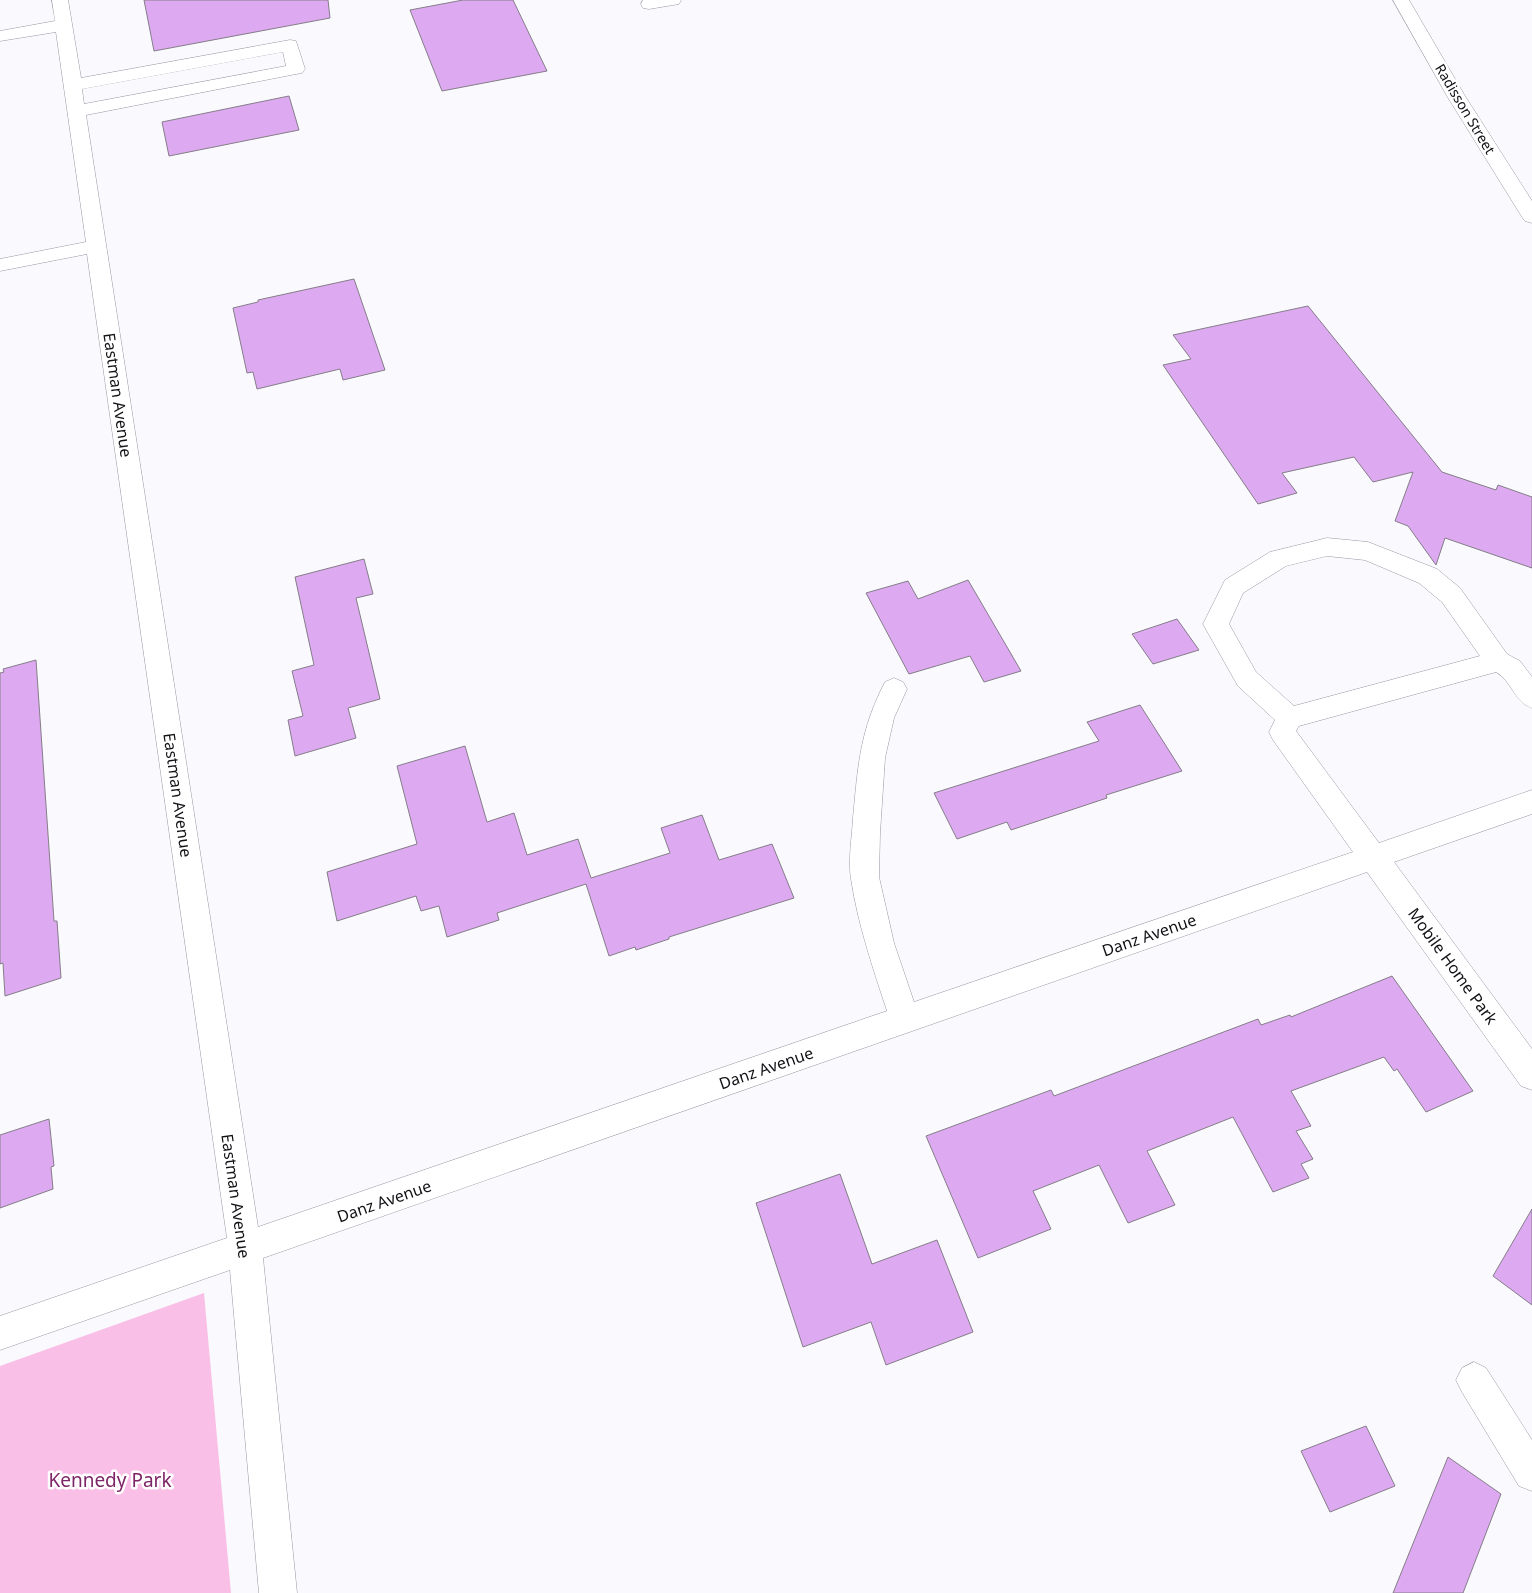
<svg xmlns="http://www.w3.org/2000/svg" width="1532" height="1593" viewBox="0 0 1532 1593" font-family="'Noto Sans',sans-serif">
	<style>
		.green { fill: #fabfe6 }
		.building { fill: #ddaaf1; stroke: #857d88 }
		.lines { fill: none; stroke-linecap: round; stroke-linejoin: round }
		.minor-casing { stroke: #9997a4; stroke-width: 1 }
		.minor { fill: #fff; fill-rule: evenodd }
		.labels { text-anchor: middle; stroke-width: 5; stroke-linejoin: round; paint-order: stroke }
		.far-street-label { font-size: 14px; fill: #111014; stroke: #fff }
		.street-label { font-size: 16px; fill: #111014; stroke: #fff }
		.near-park-label { font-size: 19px; fill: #7d2566; stroke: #fff }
	</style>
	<rect width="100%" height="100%" fill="#f9f9fe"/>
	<path class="green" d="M204 1293 231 1593H0V1366Z"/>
	<path class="building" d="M144 0H328L330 18 154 51Z
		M463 0H513L547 71 442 91 410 10Z
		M289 96 299 130 169 156 162 122Z
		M354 279 385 370 343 380 340 369 257 389 253 372 247 373 233 308 258 302V300Z
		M1308 306 1442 472 1496 490 1498 485 1532 497V568L1445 538 1436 565 1408 526 1395 521 1413 472 1373 482 1354 457 1282 473 1297 493 1258 504 1163 365 1191 359 1173 335Z
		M364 559 373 594 356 598 380 699 348 708 356 738 295 756 288 720 303 716 292 671 314 665 295 577Z
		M968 580 1021 671 984 682 970 656 909 674 866 593 908 581 918 599Z
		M1177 619 1199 650 1153 664 1132 634Z
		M36 660 54 921H57L61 978 5 996 3 963 0 964V673L4 672 3 669Z
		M1140 705 1182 771 1106 795 1107 798 1011 830 1007 822 957 839 934 793 1099 741 1087 722Z
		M465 746 487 822 514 813 527 855 578 839 591 878 670 853 661 828 702 815 719 860 772 844 794 898 669 937V939L636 950 635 947 609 956 586 884 497 913 499 920 447 937 439 906 421 911 416 896 337 921 327 872 417 844 397 766Z
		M1392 976 1473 1091 1426 1112 1397 1069 1394 1071 1384 1057 1291 1091 1311 1126 1296 1131 1313 1159 1301 1164 1309 1178 1273 1192 1233 1117 1147 1151 1175 1205 1128 1223 1099 1165 1033 1191 1051 1229 978 1258 926 1136 1051 1090 1054 1096 1258 1019 1261 1025 1290 1015 1291 1017Z
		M49 1119 54 1166 51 1167 53 1189 0 1208V1135Z
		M840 1174 872 1264 937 1240 973 1332 886 1365 871 1322 803 1347 756 1203Z
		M1532 1209V1305L1493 1276Z
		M1366 1426 1395 1486 1330 1512 1301 1451Z
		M1448 1457 1501 1494 1463 1593H1393Z"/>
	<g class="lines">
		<g class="minor-casing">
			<path id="minor" d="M52 0H68L81 78 290 40 296 41 305 69 302 73 296 74 86 115 258 1227 887 1011C873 968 858 925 851 879 848 860 852 837 853 818 858 765 860 730 885 682L894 678 903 682 907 689 894 718 885 758 880 833 879 877 894 943 914 1002 1353 852 1273 740 1269 732 1275 720 1238 686 1203 624 1225 580 1270 552 1327 538 1368 542 1437 569 1460 588 1507 654 1520 661 1532 677V708C1514 702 1512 681 1496 672L1299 726 1296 731 1379 843 1532 790V814L1394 862 1532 1049V1090L1521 1086 1367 872 263 1258 297 1593H259L230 1270 0 1350V1316L227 1238 87 254 0 271V259L86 242 56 32 0 41V31L55 21ZM283 52 286 66 84 104 82 89ZM1327 556 1365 560 1419 583 1442 602 1480 656 1294 706 1256 672 1229 624 1243 593 1286 566Z
				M643 0H681L679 4 649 9 643 8 641 4Z
				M1393 0H1409L1465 96 1532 201V223L1525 221 1522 217 1447 96Z
				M1474 1362 1486 1368 1532 1440V1491L1519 1486 1462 1392 1456 1380 1462 1368Z"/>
		</g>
		<use href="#minor" class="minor"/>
	</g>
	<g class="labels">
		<g class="far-street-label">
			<text transform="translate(1465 109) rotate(59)" y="5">Radisson Street</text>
		</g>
		<g class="street-label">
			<text transform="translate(118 395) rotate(82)" y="6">Eastman Avenue</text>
			<text transform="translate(178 795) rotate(82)" y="6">Eastman Avenue</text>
			<text transform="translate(1149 935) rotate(-19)" y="6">Danz Avenue</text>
			<text transform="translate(1453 966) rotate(54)" y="6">Mobile Home Park</text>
			<text transform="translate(766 1068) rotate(-19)" y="6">Danz Avenue</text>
			<text transform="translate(236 1196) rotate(82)" y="6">Eastman Avenue</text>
			<text transform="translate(384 1201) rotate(-19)" y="6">Danz Avenue</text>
		</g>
		<g class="near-park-label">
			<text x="110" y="1487">Kennedy Park</text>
		</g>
	</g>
</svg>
